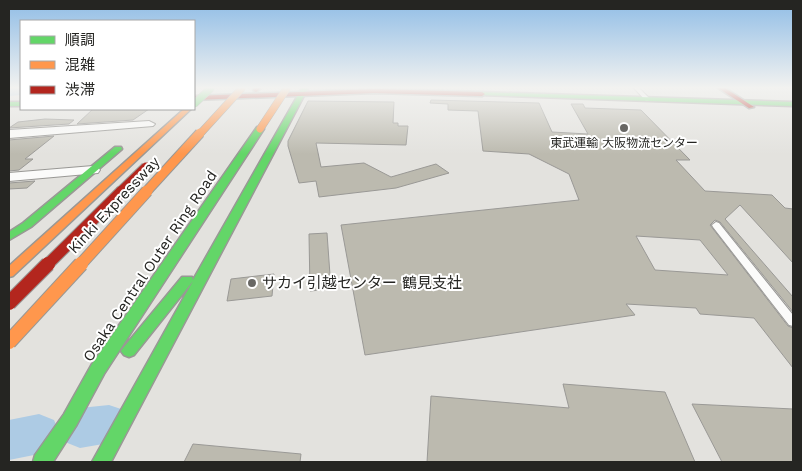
<svg xmlns="http://www.w3.org/2000/svg" width="802" height="471" viewBox="0 0 802 471" font-family="'Work Sans','Noto Sans JP',sans-serif">
	<style>
		.lines { fill: none; stroke-linecap: round; stroke-linejoin: round }
		.river { fill: #adcbe4; fill-rule: evenodd }
		.building { fill: #bcbaaf; stroke: #9a9996; fill-rule: evenodd }
		.lane-casing { stroke: #999895; stroke-width: 2 }
		.street-casing { stroke: #999895; stroke-width: 2 }
		.fast-casing { stroke: #999895; stroke-width: 3 }
		.slow-casing { stroke: #999895; stroke-width: 3 }
		.jam-casing { stroke: #999895; stroke-width: 3 }
		.lane { fill: #fbfbfa; fill-rule: evenodd }
		.street { fill: #fbfbfa; fill-rule: evenodd }
		.fast { fill: #63d668; fill-rule: evenodd }
		.slow { fill: #ff974d; fill-rule: evenodd }
		.jam { fill: #b3261e; fill-rule: evenodd }
		.fast-bridge-casing { stroke: #999895; stroke-width: 8; stroke-linecap: butt }
		.slow-bridge-far3-casing { stroke: #999895; stroke-width: 8; stroke-linecap: butt }
		.slow-bridge-far2-casing { stroke: #999895; stroke-width: 11; stroke-linecap: butt }
		.slow-bridge-far1-casing { stroke: #999895; stroke-width: 13; stroke-linecap: butt }
		.slow-bridge-casing { stroke: #999895; stroke-width: 16; stroke-linecap: butt }
		.jam-bridge-far2-casing { stroke: #999895; stroke-width: 11; stroke-linecap: butt }
		.jam-bridge-far1-casing { stroke: #999895; stroke-width: 13; stroke-linecap: butt }
		.jam-bridge-casing { stroke: #999895; stroke-width: 16; stroke-linecap: butt }
		.fast-bridge { stroke: #63d668; stroke-width: 7 }
		.slow-bridge-far3 { stroke: #ff974d; stroke-width: 7 }
		.slow-bridge-far2 { stroke: #ff974d; stroke-width: 9 }
		.slow-bridge-far1 { stroke: #ff974d; stroke-width: 11 }
		.slow-bridge { stroke: #ff974d; stroke-width: 14 }
		.jam-bridge-far2 { stroke: #b3261e; stroke-width: 9 }
		.jam-bridge-far1 { stroke: #b3261e; stroke-width: 11 }
		.jam-bridge { stroke: #b3261e; stroke-width: 14 }
		.poi-dot { fill: #686764; stroke: #fff; stroke-width: 2 }
		.labels { text-anchor: middle; stroke-width: 4; stroke-linejoin: round; paint-order: stroke }
		.far-poi-label { font-size: 12px; fill: #252522; stroke: #fff }
		.street-label { font-size: 15px; fill: #252522; stroke: #fff }
		.poi-label { font-size: 15px; fill: #252522; stroke: #fff; text-anchor: start }
	</style>
	<rect width="100%" height="100%" fill="#e3e2de"/>
	<g class="lines">
		<path class="river" d="M9 88H21V95L9 96Z
			M109 405 124 410 130 424 124 438 109 443 80 448 65 442 59 428 65 414 80 408Z
			M39 414 54 420 60 434 54 448 39 454 9 460V420Z"/>
	</g>
	<path class="building" d="M431 100 539 103 552 132 588 134 571 104H583L585 108 641 110 690 160H676L705 191 772 195 785 208 793 209V263L740 205 725 219 793 297V312L720 222 715 220 710 225 788 326 793 328V368L754 318 700 314 696 308 626 304 635 315 365 355 341 225 579 200 569 174 529 154 483 151 478 111 448 110V104L430 103ZM636 236 700 240 728 275 655 270Z
		M308 101 394 102 393 123H398V126H408L406 145 316 143 321 167 364 163 391 177 436 164 449 173 396 188 319 197 316 181 299 183 288 146V141Z
		M93 109H149L133 120 77 124Z
		M45 119 74 120 69 124 9 128 18 122Z
		M54 136 25 159H33L19 170 9 171V140Z
		M35 181 27 188 9 189V183Z
		M327 233 331 289 310 291 309 234Z
		M274 274 272 296 227 301 231 279Z
		M563 384 665 392 695 462H427L431 396 569 408Z
		M692 404 793 409V462H722Z
		M193 444 301 454 300 462H184Z"/>
	<g class="lines">
		<g class="lane-casing">
			<path id="lane" d="M634 88H639L650 99V101H646Z
				M716 222 719 223 793 315V326L789 325 713 227 712 225Z"/>
		</g>
		<g class="street-casing">
			<path id="street" d="M149 121 155 124 153 126 9 138V130Z
				M93 166 98 167 100 170 98 173 9 181V173Z"/>
		</g>
		<g class="fast-casing">
			<path id="fast" d="M302 88H308L111 462H92L193 281 134 355 129 357 124 355 121 351 124 347 182 277H192L193 280Z
				M482 92 793 102V106L480 95V93Z
				M9 102H21V106H9Z
				M257 127 264 129 104 374 76 426 53 462H33L35 455 64 414 92 364Z
				M115 147H121L122 149 31 227 9 240V232L23 223Z"/>
		</g>
		<g class="slow-casing">
			<path id="slow" d="M184 109H191L13 276 9 277V266Z"/>
		</g>
		<g class="jam-casing">
			<path id="jam" d="M261 88 256 92 253 90 254 88Z
				M718 88H725L754 107 749 108Z
				M374 89 482 92 485 94 482 96 374 93 194 100V96Z"/>
		</g>
		<use href="#lane" class="lane"/>
		<use href="#street" class="street"/>
		<use href="#fast" class="fast"/>
		<use href="#slow" class="slow"/>
		<use href="#jam" class="jam"/>
		<g class="fast-bridge-casing">
			<path id="fast-bridge" d="M194 104 211 88"/>
		</g>
		<g class="slow-bridge-far3-casing">
			<path id="slow-bridge-far3" d="M260 129 287 88
				M199 135 242 88"/>
		</g>
		<g class="slow-bridge-far2-casing">
			<path id="slow-bridge-far2" d="M146 192 200 133"/>
		</g>
		<g class="slow-bridge-far1-casing">
			<path id="slow-bridge-far1" d="M80 265 147 191"/>
		</g>
		<g class="slow-bridge-casing">
			<path id="slow-bridge" d="M9 342 81 264"/>
		</g>
		<g class="jam-bridge-far2-casing">
			<path id="jam-bridge-far2" d="M120 192 146 167"/>
		</g>
		<g class="jam-bridge-far1-casing">
			<path id="jam-bridge-far1" d="M47 265 122 191"/>
		</g>
		<g class="jam-bridge-casing">
			<path id="jam-bridge" d="M9 303 48 264"/>
		</g>
		<use href="#fast-bridge" class="fast-bridge"/>
		<use href="#slow-bridge-far3" class="slow-bridge-far3"/>
		<use href="#slow-bridge-far2" class="slow-bridge-far2"/>
		<use href="#slow-bridge-far1" class="slow-bridge-far1"/>
		<use href="#slow-bridge" class="slow-bridge"/>
		<use href="#jam-bridge-far2" class="jam-bridge-far2"/>
		<use href="#jam-bridge-far1" class="jam-bridge-far1"/>
		<use href="#jam-bridge" class="jam-bridge"/>
	</g>
	<linearGradient id="sky" x2="0" y2="1"><stop stop-color="#90bde6"/><stop offset="0.57" stop-color="#f2f2f0"/><stop offset="1" stop-color="#f2f2f0" stop-opacity="0"/></linearGradient>
	<rect width="802" height="154" fill="url(#sky)"/>
	<g class="poi-dot">
		<circle cx="624" cy="128" r="5"/>
		<circle cx="252" cy="283" r="5"/>
	</g>
	<g class="labels">
		<g class="far-poi-label">
			<text x="624" y="147">東武運輸 大阪物流センター</text>
		</g>
		<g class="street-label">
			<text transform="translate(114 205) rotate(-47)" y="5">Kinki Expressway</text>
			<text transform="translate(150 266) rotate(-56)" y="5">Osaka Central Outer Ring Road</text>
		</g>
		<g class="poi-label">
			<text x="262" y="288">サカイ引越センター 鶴見支社</text>
		</g>
	</g>
	<rect width="802" height="471" fill="none" stroke="#252522" stroke-width="20"/>
	<rect x="20" y="20" width="175" height="90" fill="#ffffff" stroke="#a8a8a7"/>
	<rect x="30" y="36" width="25" height="8" fill="#63d668" stroke="#a8a8a7"/>
	<text x="65" y="45" font-size="15" fill="#252522">順調</text>
	<rect x="30" y="61" width="25" height="8" fill="#ff974d" stroke="#a8a8a7"/>
	<text x="65" y="70" font-size="15" fill="#252522">混雑</text>
	<rect x="30" y="86" width="25" height="8" fill="#b3261e" stroke="#a8a8a7"/>
	<text x="65" y="95" font-size="15" fill="#252522">渋滞</text>
</svg>
